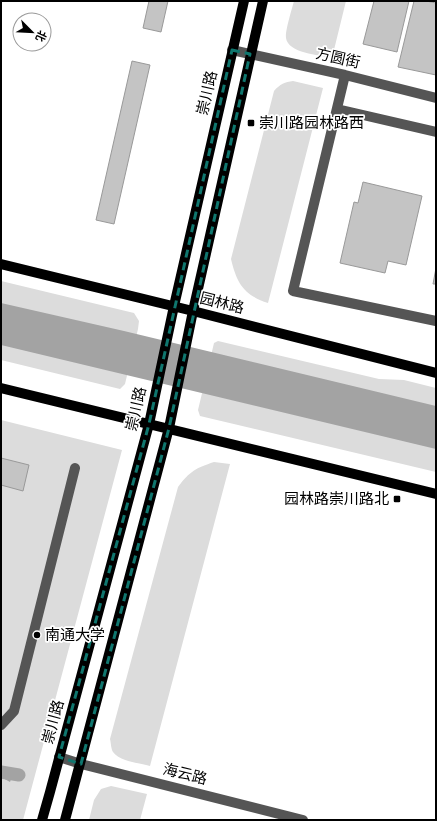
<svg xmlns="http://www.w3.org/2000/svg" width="437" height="821" viewBox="0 0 437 821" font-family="Mulish,'Noto Sans SC',sans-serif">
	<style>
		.green { fill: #dcdcdc }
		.water { fill: #a3a3a3 }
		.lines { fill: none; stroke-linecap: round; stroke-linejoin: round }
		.canal { stroke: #a3a3a3; stroke-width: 13 }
		.building { fill: #c4c4c4; stroke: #999 }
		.minor { stroke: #555; stroke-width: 10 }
		.major { stroke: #000; stroke-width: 10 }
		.marked { fill: none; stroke: #0f766e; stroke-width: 3; stroke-dasharray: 8 5; stroke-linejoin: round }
		.poi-dot { fill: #000; stroke: #fff; stroke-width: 1.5 }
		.labels { text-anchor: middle; stroke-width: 3.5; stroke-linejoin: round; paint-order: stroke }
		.street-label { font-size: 15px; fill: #000; stroke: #fff }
		.poi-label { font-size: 15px; fill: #000; stroke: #fff; text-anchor: start }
	</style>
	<rect width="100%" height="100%" fill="#fff"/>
	<path class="green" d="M294 1H346L332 58C319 55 288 53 286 38 285 31 292 9 294 1Z
		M293 81 323 88 268 303C244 295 237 284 231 259L274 91C280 84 285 82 293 81Z
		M1 281 134 313 139 321 138 329 125 384 120 389 1 360Z
		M218 341 379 379 404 380 436 388V472L200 416 198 410 214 343Z
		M1 420 122 450 23 820H1Z
		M214 462 230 464 150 766C140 763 120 762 113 752 111 749 111 743 110 739L178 487C190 471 196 468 214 462Z
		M111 786 147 794 140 820H89L94 800 101 789Z"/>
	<path class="water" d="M1 303 124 331 436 406V449L1 345Z
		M1 767 13 774 10 782 1 777Z"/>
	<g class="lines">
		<path class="canal" d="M1 772 19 775"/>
	</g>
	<path class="building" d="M149 1H168L161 32 143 28Z
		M374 1H409L397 52 363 44Z
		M414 1H426L436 3V75L398 67Z
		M132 61 150 65 114 224 96 220Z
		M363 182 422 196 406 265 388 261 385 273 340 263 354 202 358 203Z
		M436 268V284H433Z
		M1 458 29 465 23 491 1 485Z"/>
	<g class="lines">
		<path class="minor" d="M232 50 345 75 436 98
			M345 75 293 291 436 321
			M337 109 436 132
			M1 725 14 711 75 468
			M59 757 81 764 303 820"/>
		<path class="major" d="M1 264 193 311 436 373
			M1 388 436 494
			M42 820 50 792 149 424 174 306 244 1
			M65 820 169 428 193 311 263 1"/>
	</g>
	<path class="marked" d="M232 50 250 54 169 428 81 764 59 757 149 424Z"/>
	<g class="poi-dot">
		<rect x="247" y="119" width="8" height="8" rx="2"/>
		<rect x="393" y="495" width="8" height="8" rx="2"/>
		<circle cx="37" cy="635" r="4"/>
	</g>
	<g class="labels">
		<g class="street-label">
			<text transform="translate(338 58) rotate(13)" y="5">方圆街</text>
			<text transform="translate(207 93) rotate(-77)" y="5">崇川路</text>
			<text transform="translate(222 303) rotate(14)" y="5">园林路</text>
			<text transform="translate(136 409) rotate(-77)" y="5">崇川路</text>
			<text transform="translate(53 722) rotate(-75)" y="5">崇川路</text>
			<text transform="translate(185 774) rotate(14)" y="5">海云路</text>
		</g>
		<g class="poi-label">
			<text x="259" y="128">崇川路园林路西</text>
			<text x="389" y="504" text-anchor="end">园林路崇川路北</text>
			<text x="45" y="640">南通大学</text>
		</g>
	</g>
	<rect width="437" height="821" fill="none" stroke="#000000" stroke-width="4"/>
	<g transform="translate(32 32) rotate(114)"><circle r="19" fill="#ffffff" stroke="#999999"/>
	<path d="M0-3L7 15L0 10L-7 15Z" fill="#000000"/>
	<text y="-6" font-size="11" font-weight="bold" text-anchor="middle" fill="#000000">北</text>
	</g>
</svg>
